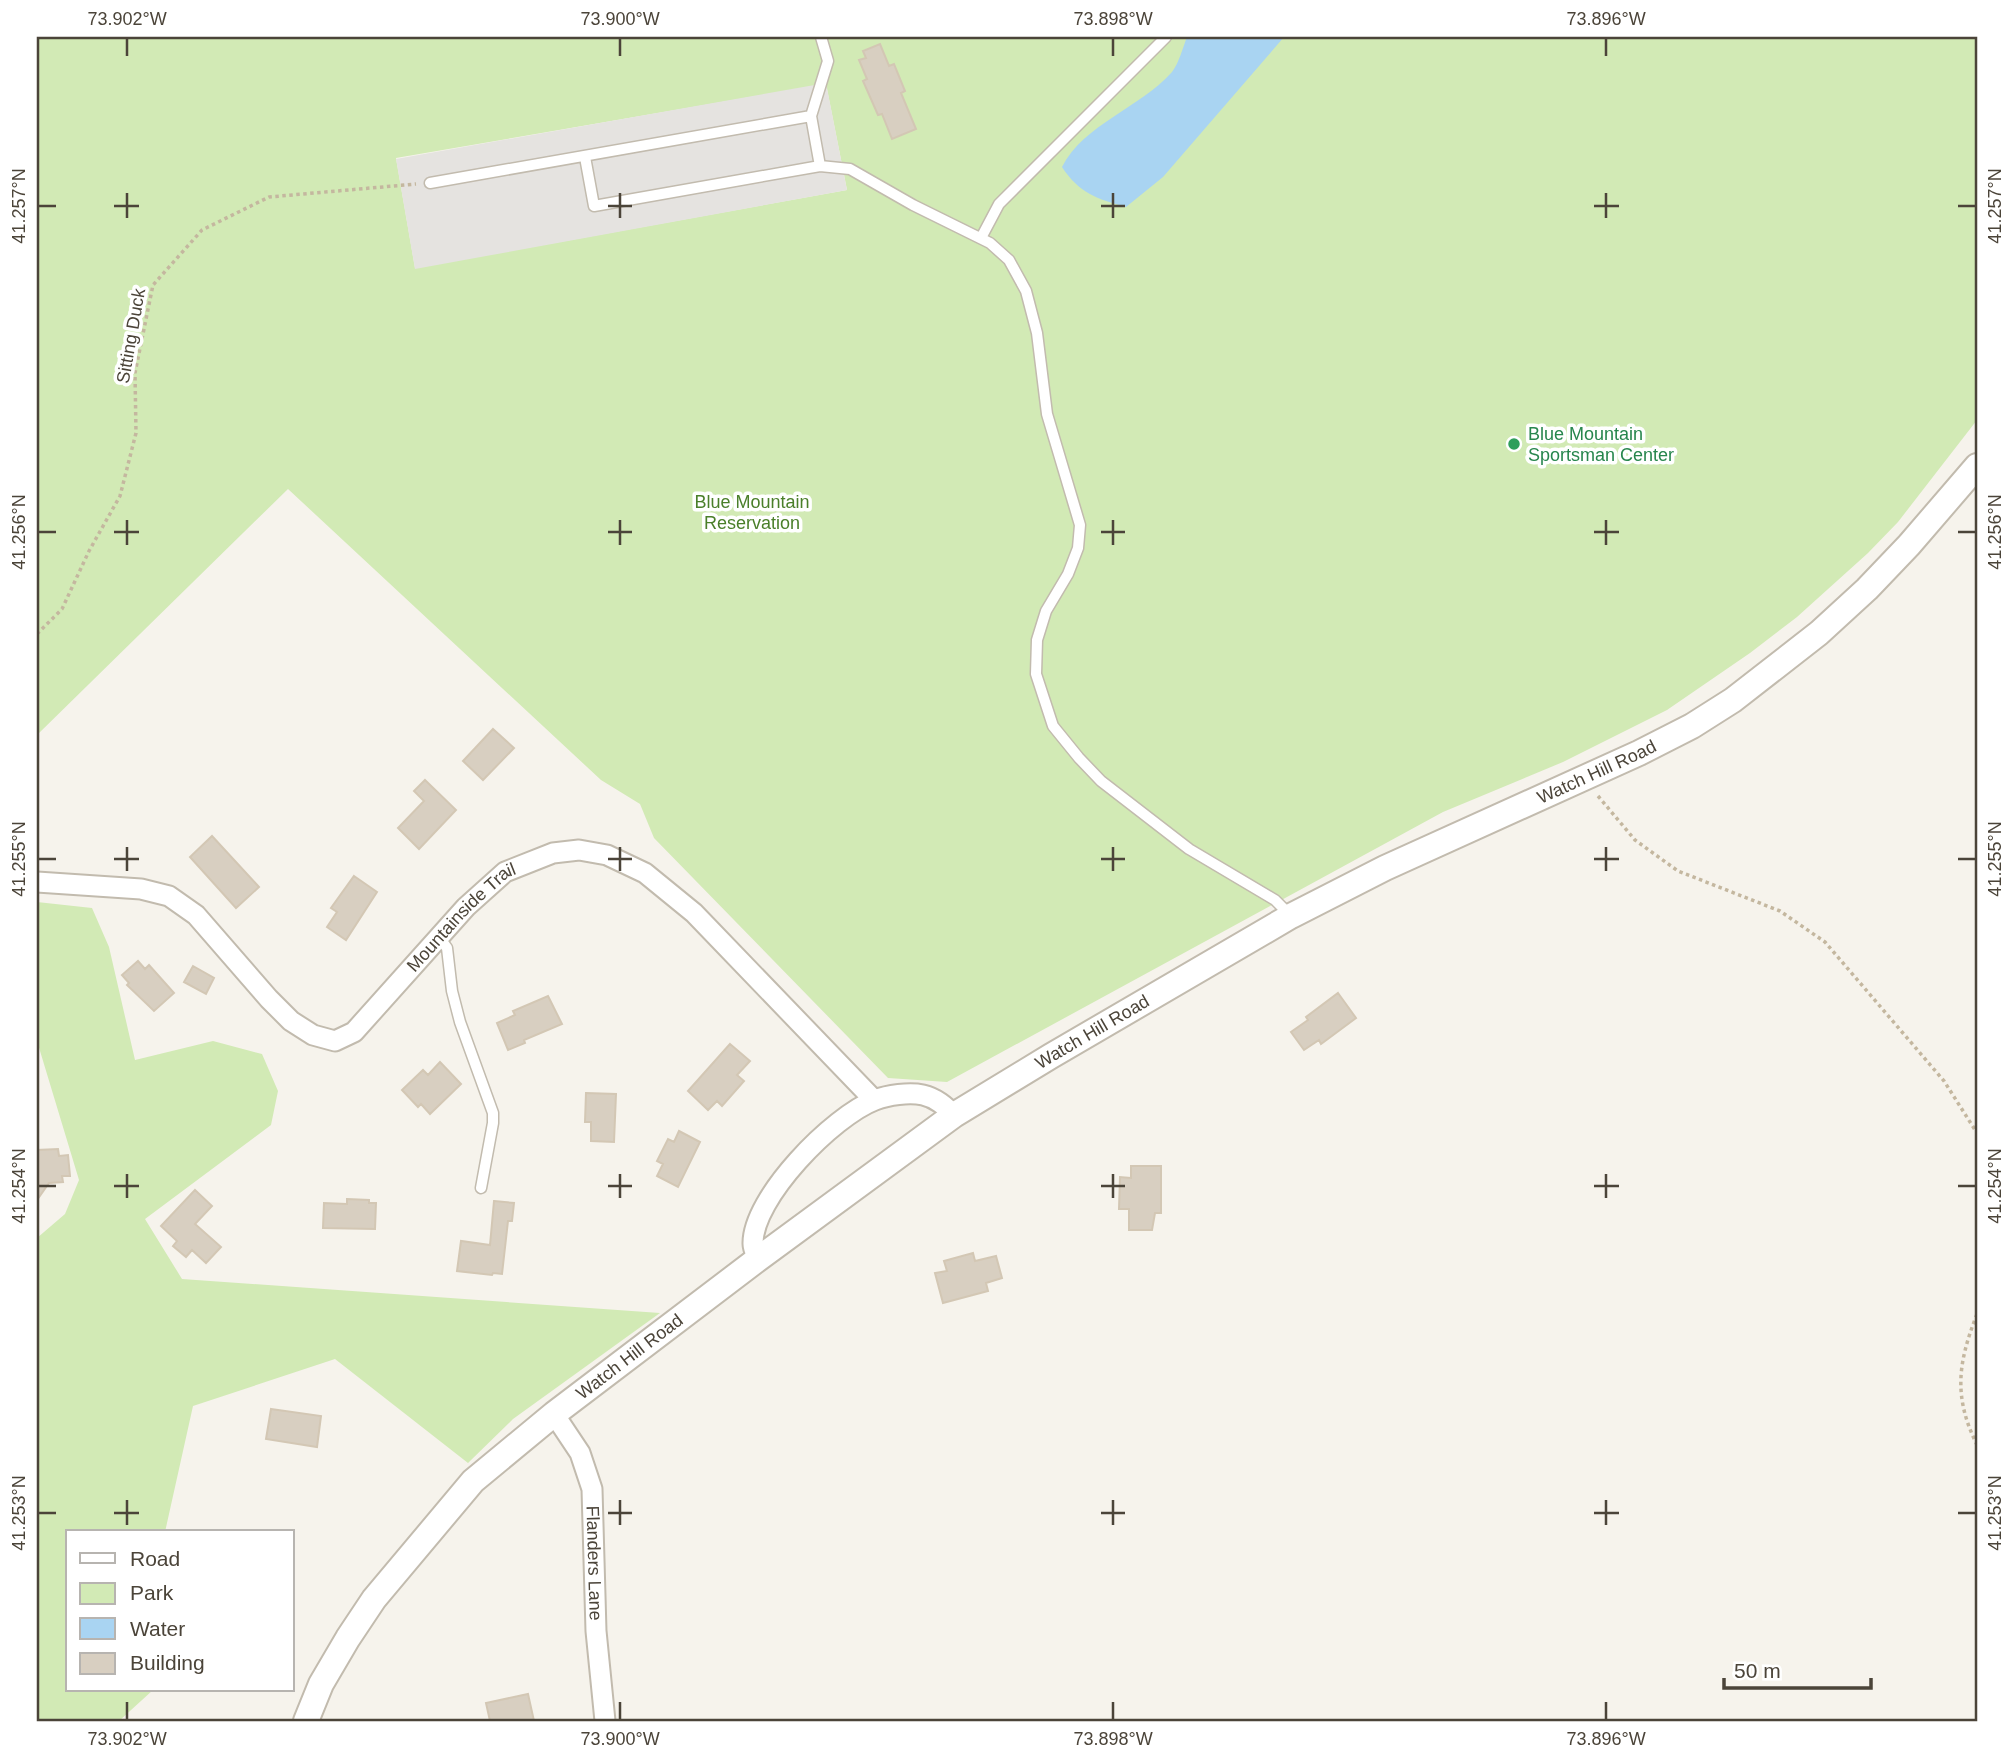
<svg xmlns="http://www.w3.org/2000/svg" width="2014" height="1758" viewBox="0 0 2014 1758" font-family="Helvetica,sans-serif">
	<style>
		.green { fill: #d2eab5; fill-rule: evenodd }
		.parking { fill: #e5e3e0 }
		.water { fill: #a9d4f2 }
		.building { fill: #d8cfc1; stroke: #d3c7b4; stroke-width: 2 }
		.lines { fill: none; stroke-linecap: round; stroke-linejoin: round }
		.service-casing { stroke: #c2bbae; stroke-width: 13 }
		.minor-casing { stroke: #c2bbae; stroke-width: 23 }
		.tertiary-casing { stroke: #c2bbae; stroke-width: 28 }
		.path { stroke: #c4b79f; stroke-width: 3.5; stroke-dasharray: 3.5 3.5; stroke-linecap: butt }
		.service { stroke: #fff; stroke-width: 10 }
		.minor { stroke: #fff; stroke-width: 19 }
		.tertiary { stroke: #fff; stroke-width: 24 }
		.ticks { fill: none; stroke: #4b4439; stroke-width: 2.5 }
		.leisure-dot { fill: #2e9e5b; stroke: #fff; stroke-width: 2.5 }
		.labels { text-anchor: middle; stroke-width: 7; stroke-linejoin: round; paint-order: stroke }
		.street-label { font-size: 18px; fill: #4b4439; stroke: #fff }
		.leisure-label { font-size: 18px; fill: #27864d; stroke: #fff; text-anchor: start }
		.park-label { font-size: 18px; fill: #4a7f2a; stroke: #fff }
		.neatline { fill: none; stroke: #4b4439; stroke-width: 2.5 }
		.ticks-label { font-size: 18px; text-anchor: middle; fill: #4b4439 }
	</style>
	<rect width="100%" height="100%" fill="#f6f3ec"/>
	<path class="green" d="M37 37H1977V420L1898 522 1868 553 1797 617 1750 653 1667 710 1563 762 1443 812 947 1082 888 1078 654 838 640 804 601 780 288 489 37 735ZM826 84 847 190 415 268 396 158Z
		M37 902 92 908 109 947 135 1060 213 1041 262 1054 278 1091 271 1125 145 1219 182 1279 660 1313 513 1419 468 1463 335 1359 193 1406 165 1532H68V1690H153L119 1721H37V1238L65 1214 79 1180 37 1041Z"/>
	<path class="parking" d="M826 83 847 190 415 269 396 159Z"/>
	<path class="water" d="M1187 37H1284L1163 177 1126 207C1097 199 1079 193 1062 167 1084 124 1140 108 1172 72 1179 63 1183 47 1187 37Z"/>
	<path class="building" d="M880 44 889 66 894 64 905 91 901 93 916 129 892 139 882 114 878 115 863 81 867 79 859 60 866 58 863 51Z
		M493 729 514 748 483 780 463 761Z
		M425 780 456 810 419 849 398 828 424 801 414 791Z
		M212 836 259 887 236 908 190 857Z
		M354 876 377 892 346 940 327 927 337 912 331 908Z
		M138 961 145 969 149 965 174 993 154 1011 127 985 129 983 122 975Z
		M193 966 214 978 206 994 184 982Z
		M1338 993 1356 1018 1321 1044 1319 1040 1304 1050 1291 1032 1308 1020 1306 1017Z
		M548 996 562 1024 524 1040 525 1043 508 1050 497 1023 515 1015 513 1011Z
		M730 1044 750 1061 737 1075 744 1081 722 1106 717 1101 708 1110 688 1091Z
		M440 1062 461 1084 430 1114 421 1104 418 1107 402 1090 423 1070 428 1075Z
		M586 1093 616 1094 614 1142 591 1141V1122H585Z
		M679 1131 700 1142 678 1187 657 1176 663 1164 657 1161 668 1139 674 1142Z
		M58 1149 59 1156 68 1155 70 1176H62L63 1182 49 1183 37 1200V1150Z
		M1131 1166H1161V1213H1155L1152 1230H1129V1209H1119L1120 1177 1131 1178Z
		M195 1190 212 1206 195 1224 221 1247 206 1263 192 1250 186 1257 173 1246 177 1241 161 1226Z
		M347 1199 369 1200V1203H376L375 1229 323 1228 324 1203 347 1204Z
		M494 1201 514 1203 512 1221H508L502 1274 493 1273 492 1275 457 1271 461 1241 490 1245Z
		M973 1253 975 1261 996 1256 1002 1278 986 1283 988 1291 943 1303 935 1273 947 1271 944 1261Z
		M271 1409 321 1416 317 1447 266 1439Z
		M528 1694 534 1721H490L486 1703Z"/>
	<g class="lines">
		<g class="service-casing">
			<path id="service" d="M811 116 828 61 821 37
				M585 157 594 206 820 166
				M430 183 811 116 820 166 850 169 913 205 990 243 1009 260 1026 291 1037 333 1047 414 1080 525 1078 548 1068 574 1046 611 1037 640 1036 674 1053 726 1079 758 1101 781 1189 849 1275 900 1290 915
				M981 238 999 204 1166 37
				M439 937 447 948 452 991 460 1022 493 1113V1123L481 1188"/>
		</g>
		<g class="minor-casing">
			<g id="minor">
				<path id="s1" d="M37 882 141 889 169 896 196 915 269 999 291 1021 313 1035 335 1041 354 1032 466 907 505 872 553 853 579 850 607 855 645 873 694 913 874 1100"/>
				<path d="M758 1259C756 1254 753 1249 753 1244 752 1198 833 1116 875 1100 888 1095 909 1092 923 1095 936 1098 945 1106 954 1115"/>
				<path id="s2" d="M554 1414 580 1453 592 1489 596 1631 605 1721"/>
			</g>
		</g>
		<g class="tertiary-casing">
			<g id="tertiary">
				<path id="s3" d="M306 1721 321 1684 348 1638 374 1599 473 1481 554 1414 758 1259 954 1115 1051 1056 1291 916 1385 868 1639 753 1692 726 1733 700 1819 633 1867 589 1909 545 1977 466"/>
			</g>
		</g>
		<path class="path" d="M37 634 62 609 89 551 120 496 136 433 135 373 153 285 202 230 269 197 416 184
			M1598 796 1635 840 1678 871 1780 911 1825 942 1944 1081 1977 1133
			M1977 1314C1958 1363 1953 1396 1977 1445"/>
		<use href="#service" class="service"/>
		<use href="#minor" class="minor"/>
		<use href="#tertiary" class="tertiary"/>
	</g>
	<path class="ticks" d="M127 38V56M620 38V56M1113 38V56M1606 38V56M127 193V218M620 193V218M1113 193V218M1606 193V218M38 206H56M114 206H139M608 206H632M1101 206H1125M1594 206H1619M1958 206H1976M127 520V545M620 520V545M1113 520V545M1606 520V545M38 532H56M114 532H139M608 532H632M1101 532H1125M1594 532H1619M1958 532H1976M127 847V871M620 847V871M1113 847V871M1606 847V871M38 859H56M114 859H139M608 859H632M1101 859H1125M1594 859H1619M1958 859H1976M127 1174V1198M620 1174V1198M1113 1174V1198M1606 1174V1198M38 1186H56M114 1186H139M608 1186H632M1101 1186H1125M1594 1186H1619M1958 1186H1976M127 1500V1525M620 1500V1525M1113 1500V1525M1606 1500V1525M38 1513H56M114 1513H139M608 1513H632M1101 1513H1125M1594 1513H1619M1958 1513H1976M127 1702V1720M620 1702V1720M1113 1702V1720M1606 1702V1720"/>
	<circle class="leisure-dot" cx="1514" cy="444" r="7"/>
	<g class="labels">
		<g class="street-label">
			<text transform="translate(131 336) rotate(-80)" y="6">Sitting Duck</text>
			<text dy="6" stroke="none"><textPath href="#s3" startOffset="1628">Watch Hill Road</textPath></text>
			<text dy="6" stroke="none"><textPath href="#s1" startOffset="536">Mountainside Trail</textPath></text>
			<text dy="6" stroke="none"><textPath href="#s3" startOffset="1060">Watch Hill Road</textPath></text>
			<text dy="6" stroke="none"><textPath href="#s3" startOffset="494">Watch Hill Road</textPath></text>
			<text dy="6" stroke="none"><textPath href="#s2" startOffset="159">Flanders Lane</textPath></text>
		</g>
		<g class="leisure-label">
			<text x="1528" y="440">Blue Mountain<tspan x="1528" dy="21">Sportsman Center</tspan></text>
		</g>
		<g class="park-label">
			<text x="752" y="508">Blue Mountain<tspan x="752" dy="21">Reservation</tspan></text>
		</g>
	</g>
	<rect width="2014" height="1758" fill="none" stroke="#ffffff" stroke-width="77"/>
	<rect x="66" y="1530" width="228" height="161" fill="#ffffff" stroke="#b7b4b0" stroke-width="2"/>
	<rect x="80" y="1553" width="35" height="10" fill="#ffffff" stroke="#b7b4b0" stroke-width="2"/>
	<text x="130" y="1566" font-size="21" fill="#4b4439">Road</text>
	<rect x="80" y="1583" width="35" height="21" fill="#d2eab5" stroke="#b7b4b0" stroke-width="2"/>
	<text x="130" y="1600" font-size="21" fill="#4b4439">Park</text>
	<rect x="80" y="1618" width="35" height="21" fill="#a9d4f2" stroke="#b7b4b0" stroke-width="2"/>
	<text x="130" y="1636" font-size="21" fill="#4b4439">Water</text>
	<rect x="80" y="1653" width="35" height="21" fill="#d8cfc1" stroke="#b7b4b0" stroke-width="2"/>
	<text x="130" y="1670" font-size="21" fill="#4b4439">Building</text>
	<path d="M1724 1678v10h147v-10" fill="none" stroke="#4b4439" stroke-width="3.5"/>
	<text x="1734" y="1678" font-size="21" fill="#4b4439" stroke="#ffffff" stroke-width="5" paint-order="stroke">50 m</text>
	<rect x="38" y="38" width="1938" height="1682" class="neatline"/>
	<g class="ticks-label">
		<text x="127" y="25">73.902°W</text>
		<text x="620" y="25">73.900°W</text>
		<text x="1113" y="25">73.898°W</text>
		<text x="1606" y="25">73.896°W</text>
		<text transform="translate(19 206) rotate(-90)" y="6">41.257°N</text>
		<text transform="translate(1995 206) rotate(-90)" y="6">41.257°N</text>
		<text transform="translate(19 532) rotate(-90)" y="6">41.256°N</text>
		<text transform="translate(1995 532) rotate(-90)" y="6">41.256°N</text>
		<text transform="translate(19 859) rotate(-90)" y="6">41.255°N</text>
		<text transform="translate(1995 859) rotate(-90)" y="6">41.255°N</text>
		<text transform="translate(19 1186) rotate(-90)" y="6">41.254°N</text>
		<text transform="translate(1995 1186) rotate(-90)" y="6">41.254°N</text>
		<text transform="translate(19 1513) rotate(-90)" y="6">41.253°N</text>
		<text transform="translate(1995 1513) rotate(-90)" y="6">41.253°N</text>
		<text x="127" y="1745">73.902°W</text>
		<text x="620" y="1745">73.900°W</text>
		<text x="1113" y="1745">73.898°W</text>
		<text x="1606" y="1745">73.896°W</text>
	</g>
</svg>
